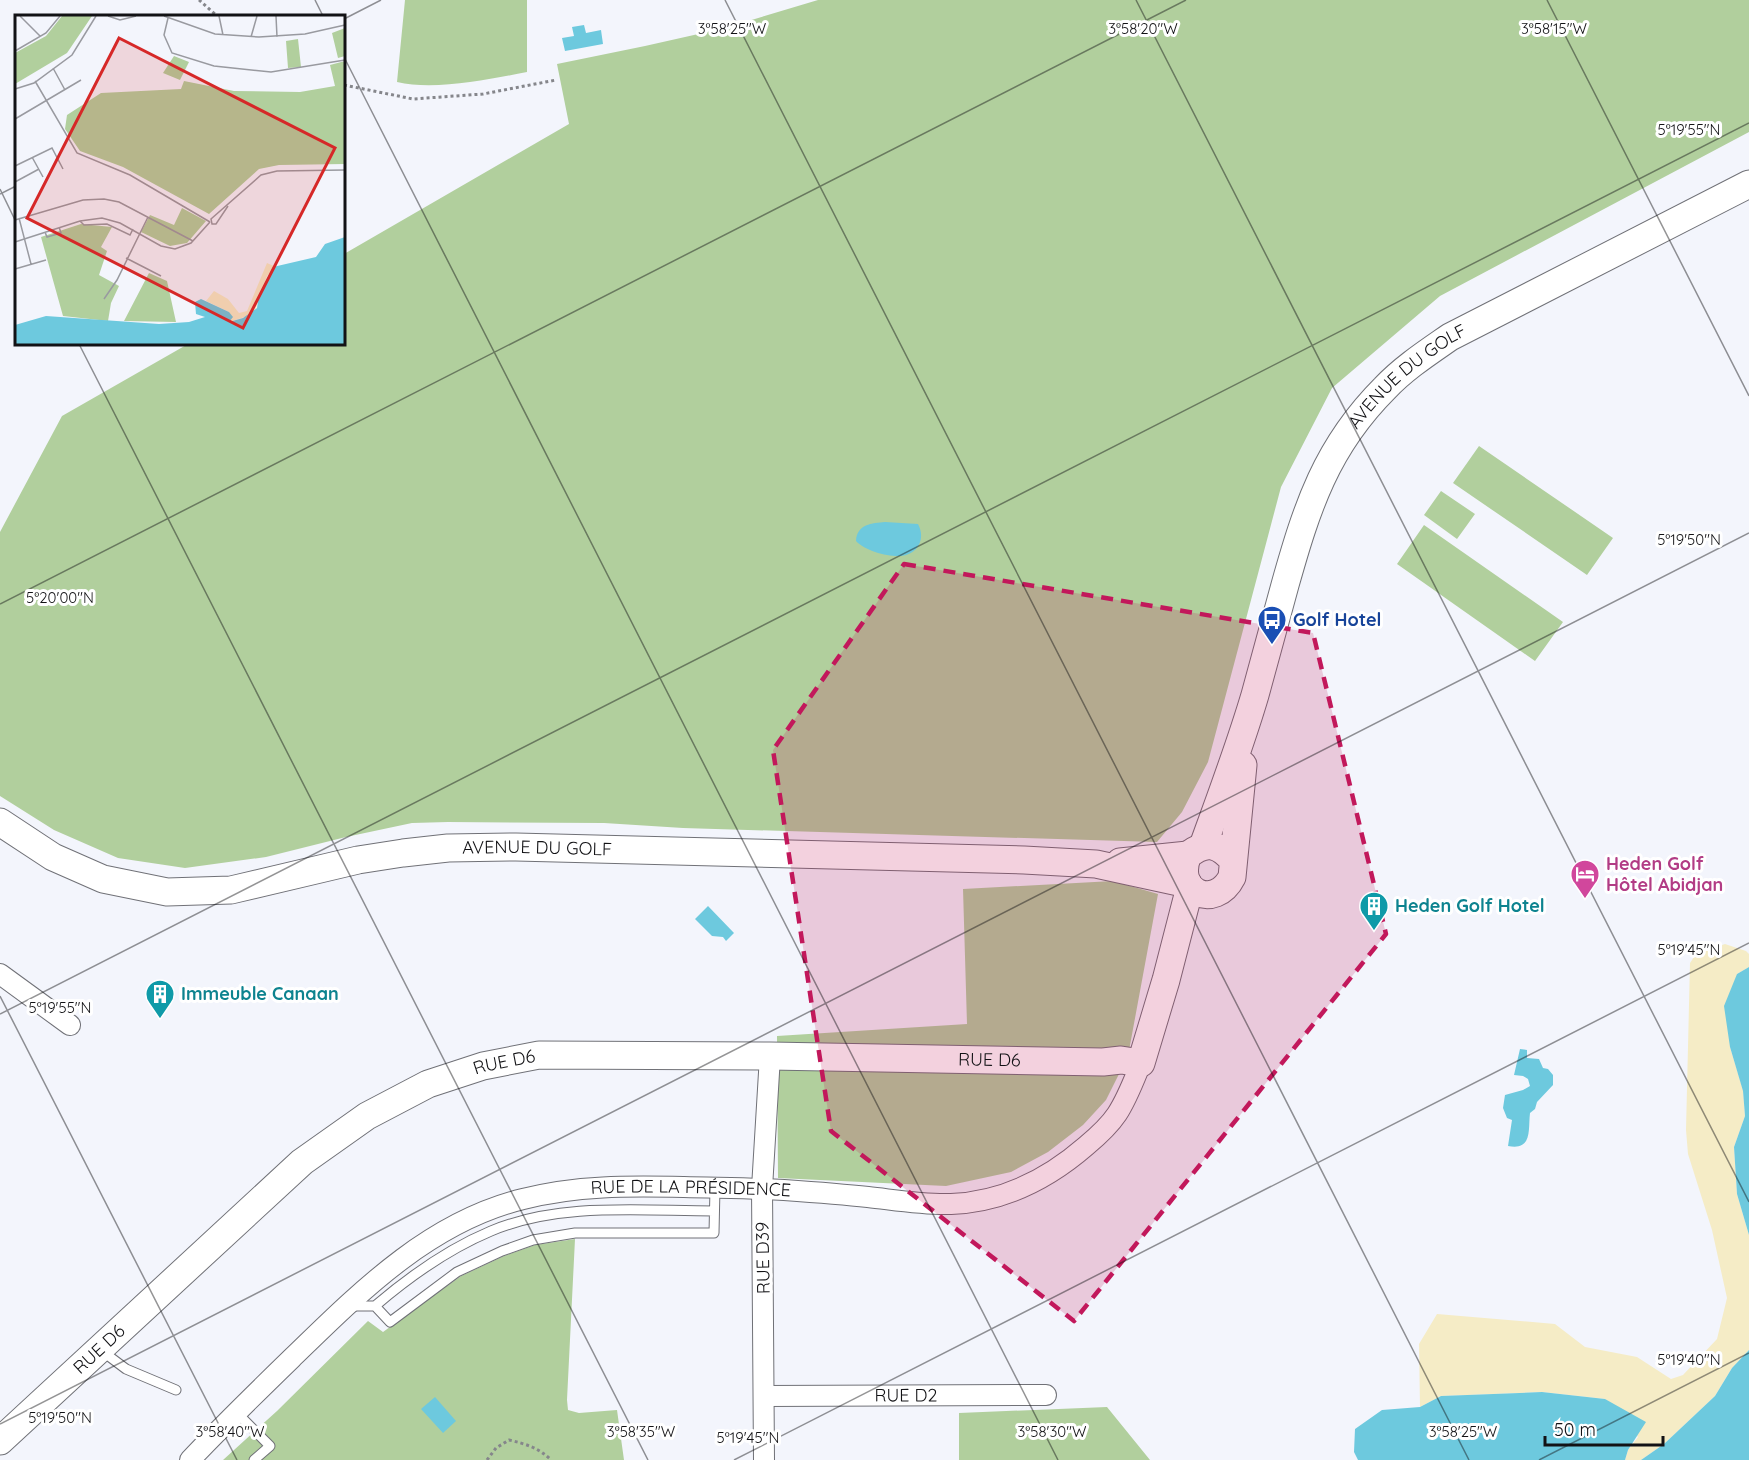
<svg xmlns="http://www.w3.org/2000/svg" width="1749" height="1460" viewBox="0 0 1749 1460" font-family="Quicksand,sans-serif">
	<style>
		.green { fill: #b1cf9d }
		.sand { fill: #f5ecc6 }
		.water { fill: #6dc9de }
		.lines { fill: none; stroke-linecap: round; stroke-linejoin: round }
		.lane-casing { stroke: #707177; stroke-width: 11 }
		.street-casing { stroke: #707177; stroke-width: 22 }
		.secondary-casing { stroke: #707177; stroke-width: 29 }
		.path { stroke: #85868b; stroke-width: 3; stroke-dasharray: 3 3; stroke-linecap: butt }
		.lane { stroke: #fff; stroke-width: 9 }
		.street { stroke: #fff; stroke-width: 20 }
		.secondary { stroke: #fff; stroke-width: 27 }
		.marked { fill: #c2185b; fill-opacity: 0.2; stroke: #c2185b; stroke-width: 4.5; stroke-dasharray: 12 8; stroke-linejoin: round }
		.ticks { fill: none; stroke: #121215; stroke-width: 1.5; stroke-opacity: 0.45 }
		.labels { text-anchor: middle; stroke-width: 6; stroke-linejoin: round; paint-order: stroke }
		.street-label { font-size: 18px; fill: #121215; stroke: #fff }
		.transit-label { font-size: 18px; font-weight: bold; fill: #164399; stroke: #fff; text-anchor: start }
		.hotel-label { font-size: 18px; font-weight: bold; fill: #b23c85; stroke: #fff; text-anchor: start }
		.culture-label { font-size: 18px; font-weight: bold; fill: #0d838f; stroke: #fff; text-anchor: start }
		.inset-road { fill: none; stroke: #999aa0; stroke-width: 1.5 }
		.view { fill: #d62828; fill-opacity: 0.15; stroke: #d62828; stroke-width: 3 }
		.inset-edge { fill: none; stroke: #121215; stroke-width: 3 }
		.ticks-label { font-size: 15px; text-anchor: middle; fill: #121215; stroke: #fff; stroke-width: 6; stroke-linejoin: round; paint-order: stroke }
	</style>
	<rect width="100%" height="100%" fill="#f3f5fc"/>
	<path class="green" d="M405 0H527V72C490 79 435 91 397 82Z
		M818 0H1749V132L1440 296 1332 388 1281 487 1208 762 1182 812 1157 842 683 828 604 823 448 822 412 823 346 837 266 857 185 868 118 858 54 830 0 796V532L62 416 188 344H344V254L569 124 557 64 645 46 725 28Z
		M1479 446 1613 538 1587 575 1453 483Z
		M1441 491 1475 514 1457 539 1424 515Z
		M1424 525 1563 622 1535 661 1397 564Z
		M1113 881 1158 894 1128 1056 1106 1100 1083 1125 1048 1152 1011 1172 946 1186 778 1178 777 1036 967 1024 963 889Z
		M575 1239 567 1400 568 1410 579 1413 617 1410 624 1460H223L277 1411 368 1321 383 1332 461 1276 504 1256 535 1245Z
		M1107 1407 1150 1460H959V1413Z"/>
	<path class="sand" d="M1725 944 1746 951 1749 954V967L1737 974 1730 1047 1743 1090 1745 1116 1734 1147 1737 1194 1749 1235V1350L1732 1368 1715 1396 1664 1444 1641 1460H1625L1628 1450 1638 1437 1605 1399 1542 1392 1441 1396 1420 1407 1419 1344 1437 1314 1555 1324 1585 1347 1637 1357 1671 1379 1683 1375 1717 1339 1727 1298 1712 1230 1688 1154 1686 1130 1690 963 1696 954Z"/>
	<path class="water" d="M584 25 586 33 601 30 603 44 565 51 562 38 574 36 572 27Z
		M885 522 918 524C926 539 918 554 901 556 888 557 865 551 856 541 857 524 872 523 885 522Z
		M708 906 734 933 726 941 723 937 712 936 695 919Z
		M1749 967V1235L1737 1194 1734 1147 1745 1116 1743 1091 1730 1047 1724 1006 1737 974Z
		M1520 1049 1527 1050V1058L1539 1059 1543 1068 1548 1069 1553 1075V1085L1537 1102 1535 1109 1530 1113C1528 1129 1533 1151 1508 1146L1512 1120 1507 1118 1503 1108 1505 1095 1523 1090 1530 1086 1528 1079 1523 1076 1514 1075Z
		M1749 1350V1460H1641L1664 1444 1715 1396 1732 1368Z
		M1542 1392 1605 1399 1646 1422 1628 1450 1625 1460H1358L1354 1452 1355 1429 1382 1410 1420 1407 1441 1396Z
		M435 1397 456 1421 443 1433 421 1409Z"/>
	<g class="lines">
		<g class="lane-casing">
			<path id="lane" d="M350 1306H375L390 1322 457 1272 502 1251 533 1240 575 1233H714L715 1188
				M375 1306C410 1276 448 1249 491 1231 560 1202 641 1211 714 1211
				M102 1351 126 1369 176 1390
				M236 1412 270 1446 254 1460"/>
		</g>
		<g class="street-casing">
			<g id="street">
				<path d="M0 974 70 1025"/>
				<path id="s1" d="M765 1396 1046 1395"/>
				<path id="s2" d="M190 1460C223 1425 258 1391 292 1358 360 1292 429 1222 523 1199 577 1185 629 1186 684 1187 717 1188 751 1188 784 1190 812 1192 840 1194 868 1197 895 1200 923 1205 951 1204 1002 1202 1048 1179 1086 1146 1098 1136 1109 1126 1117 1114 1127 1099 1134 1080 1141 1063"/>
				<path d="M764 1460 762 1188 770 1056"/>
			</g>
		</g>
		<g class="secondary-casing">
			<g id="secondary">
				<path id="s3" d="M0 822 53 857 103 879 167 892 231 890 358 860 403 853 448 848 516 847 1024 860 1096 864 1188 884"/>
				<path id="s4" d="M1203 846C1221 796 1240 746 1255 695 1265 658 1275 622 1285 585 1307 507 1326 447 1385 388 1404 368 1427 353 1450 337L1749 184"/>
				<path d="M1233 860C1218 844 1207 840 1188 855 1172 892 1215 911 1232 877L1243 765"/>
				<path d="M1120 862 1188 855"/>
				<path id="s5" d="M0 1441 302 1162 367 1116 428 1084 483 1066 539 1055 770 1056 1103 1062 1121 1060 1141 1063 1166 980 1190 887"/>
			</g>
		</g>
		<path class="path" d="M199 0 217 16
			M344 85 413 99 483 94 556 80
			M487 1460 496 1448 509 1440C526 1444 539 1448 551 1460"/>
		<use href="#lane" class="lane"/>
		<use href="#street" class="street"/>
		<use href="#secondary" class="secondary"/>
	</g>
	<path class="marked" d="M904 564 1313 633 1386 934 1074 1321 831 1131 773 750Z"/>
	<path class="ticks" d="M315 0 323 16M725 0 1469 1460M1136 0 1749 1202M1547 0 1749 396M344 19 381 0M344 57 1058 1460M0 189 16 222M0 194 16 186M79 344 648 1460M0 604 1186 0M0 996 237 1460M0 1014 1749 123M0 1424 1749 533M734 1460 1749 943M1539 1460 1749 1353"/>
	<defs>
		<g id="bus-pin" transform="scale(1.5)"><path d="M0 17L-7.5 6A9.5 9.5 0 1 1 7.5 6Z" fill="#1a4fb4" stroke="#fff"/><path d="M-5-6H5V4H4V6H2V4H-2V6H-4V4H-5ZM-3.5-4V0h7V-4ZM-3.5 1.2v1.5H-2V1.2ZM2 1.2v1.5H3.5V1.2Z" fill="#fff"/></g>
		<g id="hotel-pin" transform="scale(1.5)"><path d="M0 17L-7.5 6A9.5 9.5 0 1 1 7.5 6Z" fill="#d1479c" stroke="#fff"/><path d="M-6-4.5h1.5V1H6V5H4.5V3h-9V5H-6ZM-4 0a1.8 1.8 0 1 1 3.6 0ZM.5 0V-2.5h3Q6-2.5 6 0Z" fill="#fff"/></g>
		<g id="building-pin" transform="scale(1.5)"><path d="M0 17L-7.5 6A9.5 9.5 0 1 1 7.5 6Z" fill="#0f9aa8" stroke="#fff"/><path d="M-4-6H4V6H1V3H-1V6H-4ZM-2.5-4.3h1.7v1.8h-1.7ZM.8-4.3h1.7v1.8H.8ZM-2.5-1h1.7V.8h-1.7ZM.8-1h1.7V.8H.8Z" fill="#fff"/></g>
	</defs>
	<g fill-rule="evenodd">
		<use href="#bus-pin" x="1272" y="620"/>
		<use href="#hotel-pin" x="1585" y="874"/>
		<use href="#building-pin" x="1374" y="906"/>
		<use href="#building-pin" x="160" y="994"/>
	</g>
	<g class="labels">
		<g class="street-label">
			<text dy="6" stroke="none"><textPath href="#s4" startOffset="522">AVENUE DU GOLF</textPath></text>
			<text dy="6" stroke="none"><textPath href="#s3" startOffset="558">AVENUE DU GOLF</textPath></text>
			<text dy="6" stroke="none"><textPath href="#s5" startOffset="1125">RUE D6</textPath></text>
			<text dy="6" stroke="none"><textPath href="#s5" startOffset="639">RUE D6</textPath></text>
			<text dy="6" stroke="none"><textPath href="#s2" startOffset="597">RUE DE LA PRÉSIDENCE</textPath></text>
			<text transform="translate(763 1258) rotate(-91)" y="6">RUE D39</text>
			<text dy="6" stroke="none"><textPath href="#s5" startOffset="135">RUE D6</textPath></text>
			<text dy="6" stroke="none"><textPath href="#s1" startOffset="141">RUE D2</textPath></text>
		</g>
		<g class="transit-label">
			<text x="1293" y="626">Golf Hotel</text>
		</g>
		<g class="hotel-label">
			<text x="1606" y="870">Heden Golf<tspan x="1606" dy="21">Hôtel Abidjan</tspan></text>
		</g>
		<g class="culture-label">
			<text x="1395" y="912">Heden Golf Hotel</text>
			<text x="181" y="1000">Immeuble Canaan</text>
		</g>
	</g>
	<g transform="translate(15 15)">
		<rect width="330" height="330" fill="#f3f5fc"/>
		<path d="M47 1H77L52 38 0 69V38L31 21ZM330 13V41L323 43 317 18ZM283 24 286 52 273 53 271 26ZM159 41 174 47 165 65 148 58ZM330 46V149L264 150 244 154 194 199 108 152 65 136 50 114 52 100 86 78 166 74 169 66 219 76 285 77 320 71 315 50ZM167 193 191 206 172 228 155 231 126 217 135 200 159 210ZM66 209 97 212 86 232 92 236 84 260 104 271 96 288 93 306 48 301 26 222ZM134 258 152 266 161 307 109 306Z" fill="#b1cf9d"/>
		<path d="M252 248 261 252 252 261 239 299 214 307V297L191 286 199 276 213 284 224 298 232 296Z" fill="#f5ecc6"/>
		<path d="M330 222V329H0V310L31 301 144 309 174 307 190 302 181 299 180 287 186 284 214 297 218 302 214 307 228 303 242 293 244 280 258 252 301 242 310 229Z" fill="#6dc9de"/>
		<path class="inset-road" d="M5 1 25 21M93 1 105 5 121 1M149 1 200 19 244 22 290 19 330 10M204 1 208 20M261 1 262 22M153 3 149 20 157 38 199 51 256 57 330 45M236 22 242 1M0 36 31 18 45 1M38 53 50 75M20 66 62 138 115 160 195 207M0 74 19 68 57 40 81 1M0 104 66 65M17 142 28 162M0 151 37 133 48 154M0 167 24 154M213 191 201 209H197L196 204 246 160 262 156 330 155M4 203 16 249M0 205 68 185 89 184 104 187 178 226M65 206 69 210 92 209 115 220 118 214M30 217 32 222 46 218 44 212M0 227 65 206 87 203 105 208 146 231 160 234 176 228 195 207M111 243 146 261M0 254 31 245M89 284 102 265 133 202"/>
		<path class="view" d="M104 23 320 133 228 313 12 203Z"/>
		<rect width="330" height="330" class="inset-edge"/>
	</g>
	<g class="ticks-label">
		<text x="732" y="34">3°58'25"W</text>
		<text x="1143" y="34">3°58'20"W</text>
		<text x="1554" y="34">3°58'15"W</text>
		<text x="1689" y="135">5°19'55"N</text>
		<text x="1689" y="545">5°19'50"N</text>
		<text x="60" y="603">5°20'00"N</text>
		<text x="1689" y="955">5°19'45"N</text>
		<text x="60" y="1013">5°19'55"N</text>
		<text x="1689" y="1365">5°19'40"N</text>
		<text x="60" y="1423">5°19'50"N</text>
		<text x="230" y="1437">3°58'40"W</text>
		<text x="641" y="1437">3°58'35"W</text>
		<text x="1052" y="1437">3°58'30"W</text>
		<text x="1463" y="1437">3°58'25"W</text>
		<text x="748" y="1443">5°19'45"N</text>
	</g>
	<path d="M1545 1436v9h118v-9" fill="none" stroke="#121215" stroke-width="3"/>
	<text x="1554" y="1436" font-size="18" fill="#121215" stroke="#ffffff" stroke-width="4.5" paint-order="stroke">50 m</text>
</svg>
